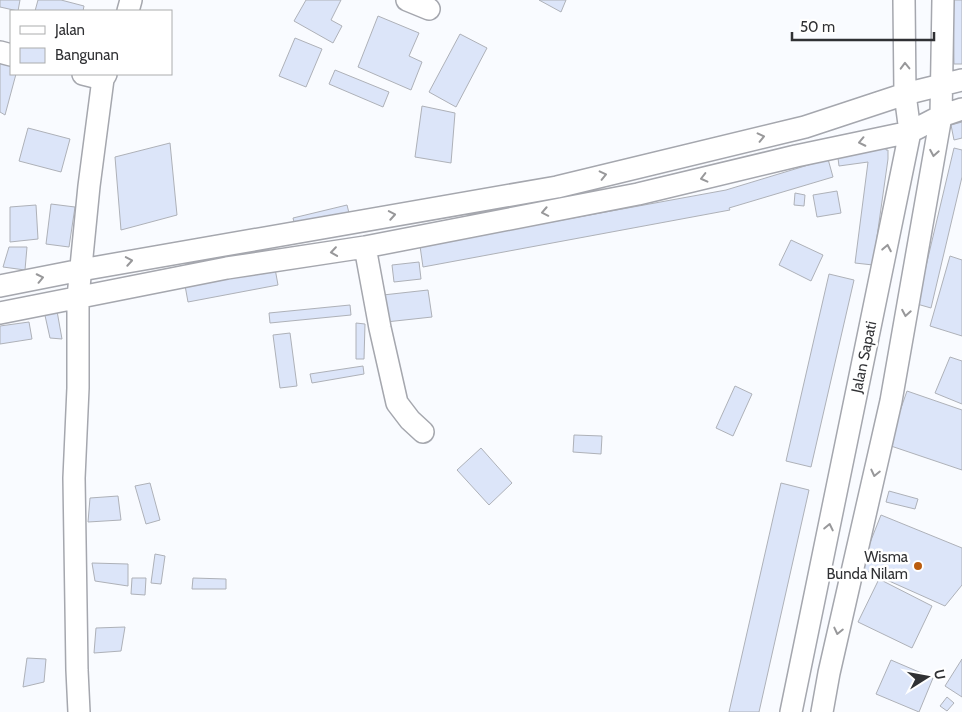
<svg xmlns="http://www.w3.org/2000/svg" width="962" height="712" viewBox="0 0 962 712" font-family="Cabin,sans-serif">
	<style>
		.building { fill: #dce5f9; stroke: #aeb1b8 }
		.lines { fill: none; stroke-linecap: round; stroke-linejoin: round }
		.minor-casing { stroke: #a5a7ae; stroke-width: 24 }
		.minor { stroke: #fff; stroke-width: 21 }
		.oneway { stroke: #98989a }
		.poi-dot { fill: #ba5c0e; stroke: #fff; stroke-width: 2 }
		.labels { text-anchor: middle; stroke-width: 5; stroke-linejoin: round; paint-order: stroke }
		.street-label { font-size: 15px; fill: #303134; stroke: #fff }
		.poi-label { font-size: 15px; fill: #303134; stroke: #fff; text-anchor: end }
	</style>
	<rect width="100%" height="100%" fill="#f9fbff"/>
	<path class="building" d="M0 0H20L18 11 0 7Z
		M38 0H61L84 6 83 11H35Z
		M306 0H341L331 20 342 26 333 43 294 21Z
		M539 0H566L561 12Z
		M953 0H962V64H954Z
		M378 16 419 33 409 56 422 62 411 90 358 67Z
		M460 34 487 48 456 107 429 92Z
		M295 38 322 49 306 87 279 76Z
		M0 61 11 67V74H16L5 115 0 112Z
		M335 70 389 92 383 107 329 84Z
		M422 106 455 113 451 163 415 157Z
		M962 122V138L954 140 951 125Z
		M28 128 70 139 61 172 19 161Z
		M170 143 177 215 121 230 115 157Z
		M886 143V150H888V159L873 265 855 263 868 162 839 166 837 150Z
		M954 148 962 150V177L931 308 917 304Z
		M828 159 833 177 729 208 730 210 423 267 420 246 726 190Z
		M837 191 841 213 817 217 813 195Z
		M795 193 805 195 804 206 794 205Z
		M51 204 75 207 69 247 46 244Z
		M36 205 38 239 10 242V207Z
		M347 205 350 217 296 230 293 218Z
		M791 240 823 255 811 281 779 265Z
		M9 247H27L25 270 3 267Z
		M950 256 962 260V336L930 326Z
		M419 262 421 279 394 282 392 265Z
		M274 263 278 285 188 302 184 280Z
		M829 274 854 280 811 467 786 461Z
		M428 290 432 317 386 322 383 295Z
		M350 305 351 315 270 323 269 313Z
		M44 311H57L62 339 50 338Z
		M29 322 32 339 0 344V326Z
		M356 323 365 324 364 359H356Z
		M290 333 297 386 280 388 273 335Z
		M950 357 962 361V404L935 393Z
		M363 366 364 374 312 383 310 374Z
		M735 386 752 394 733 436 716 428Z
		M907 391 962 410V470L888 445Z
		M574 435 602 436 601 454 573 452Z
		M481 448 512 483 489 505 457 470Z
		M150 483 160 520 146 524 135 486Z
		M781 483 809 490 759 712H729Z
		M889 491 918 499 915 509 886 502Z
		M118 496 121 520 88 522 90 498Z
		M881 515 962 548V585L945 606 860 568Z
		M155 554 165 556 161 584 151 583Z
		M92 563 128 564V586L95 581Z
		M132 578H146L145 595 131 594Z
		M193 578 226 579V589H192Z
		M879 579 932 606 912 648 858 622Z
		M125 627 121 651 94 653 96 628Z
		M27 658 46 659 44 682 23 687Z
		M962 659V697L945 686Z
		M891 660 933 678 919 712 876 694Z
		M947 697 954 703 947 711 940 706Z"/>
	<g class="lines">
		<g class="minor-casing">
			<path id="minor" d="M407 0 429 9
				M128 11 131 0
				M0 52 11 55
				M83 74 103 79
				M365 247 380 328 397 403 410 420 423 432
				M0 286 81 270 557 187 805 127 905 94 962 80
				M0 313 227 268 365 247 638 194 796 156 910 132 941 116 962 109
				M79 712 77 670 74 478 78 388V297L89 186 103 79 106 74
				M791 712 910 132 905 94 904 0
				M822 712 829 673 891 401 941 116 943 0"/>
		</g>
		<use href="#minor" class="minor"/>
	</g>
	<defs><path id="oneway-chevron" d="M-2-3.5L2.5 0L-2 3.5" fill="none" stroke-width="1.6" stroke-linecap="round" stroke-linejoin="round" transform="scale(1.25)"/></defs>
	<g class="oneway">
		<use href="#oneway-chevron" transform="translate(905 66) rotate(-91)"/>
		<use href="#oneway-chevron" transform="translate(761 137) rotate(-13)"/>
		<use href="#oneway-chevron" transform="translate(862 142) rotate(168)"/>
		<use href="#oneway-chevron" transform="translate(934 153) rotate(100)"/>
		<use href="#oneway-chevron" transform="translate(603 175) rotate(-13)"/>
		<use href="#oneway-chevron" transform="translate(704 178) rotate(166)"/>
		<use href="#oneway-chevron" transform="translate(545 212) rotate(169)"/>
		<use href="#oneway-chevron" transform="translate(392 215) rotate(-10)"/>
		<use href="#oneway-chevron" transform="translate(887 248) rotate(-79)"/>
		<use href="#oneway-chevron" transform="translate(334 252) rotate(172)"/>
		<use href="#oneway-chevron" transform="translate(129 261) rotate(-10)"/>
		<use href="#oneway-chevron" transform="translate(40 278) rotate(-12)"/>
		<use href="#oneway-chevron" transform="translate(906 313) rotate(100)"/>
		<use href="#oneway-chevron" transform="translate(875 473) rotate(103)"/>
		<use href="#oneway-chevron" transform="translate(829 527) rotate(-78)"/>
		<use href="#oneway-chevron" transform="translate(838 631) rotate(103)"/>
	</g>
	<circle class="poi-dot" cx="918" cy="566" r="5"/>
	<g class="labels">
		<g class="street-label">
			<text transform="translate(864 357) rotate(-78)" y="5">Jalan Sapati</text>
		</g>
		<g class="poi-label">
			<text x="908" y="562">Wisma<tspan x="908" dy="17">Bunda Nilam</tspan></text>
		</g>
	</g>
	<rect x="10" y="10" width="162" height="65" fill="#ffffff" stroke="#acadae"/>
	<rect x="20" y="26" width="25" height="8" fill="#ffffff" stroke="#acadae"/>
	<text x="55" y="35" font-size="15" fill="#303134">Jalan</text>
	<rect x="20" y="48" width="25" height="15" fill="#dce5f9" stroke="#acadae"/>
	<text x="55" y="60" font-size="15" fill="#303134">Bangunan</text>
	<g transform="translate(927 677) rotate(79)" stroke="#ffffff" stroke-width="4" paint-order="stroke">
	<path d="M0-4L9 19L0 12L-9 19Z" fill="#303134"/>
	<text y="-8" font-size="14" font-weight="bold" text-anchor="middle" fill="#303134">U</text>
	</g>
	<path d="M792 32v8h142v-8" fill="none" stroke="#303134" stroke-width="2.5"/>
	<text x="800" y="32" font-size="15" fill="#303134" stroke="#ffffff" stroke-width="4" paint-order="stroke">50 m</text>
</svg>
